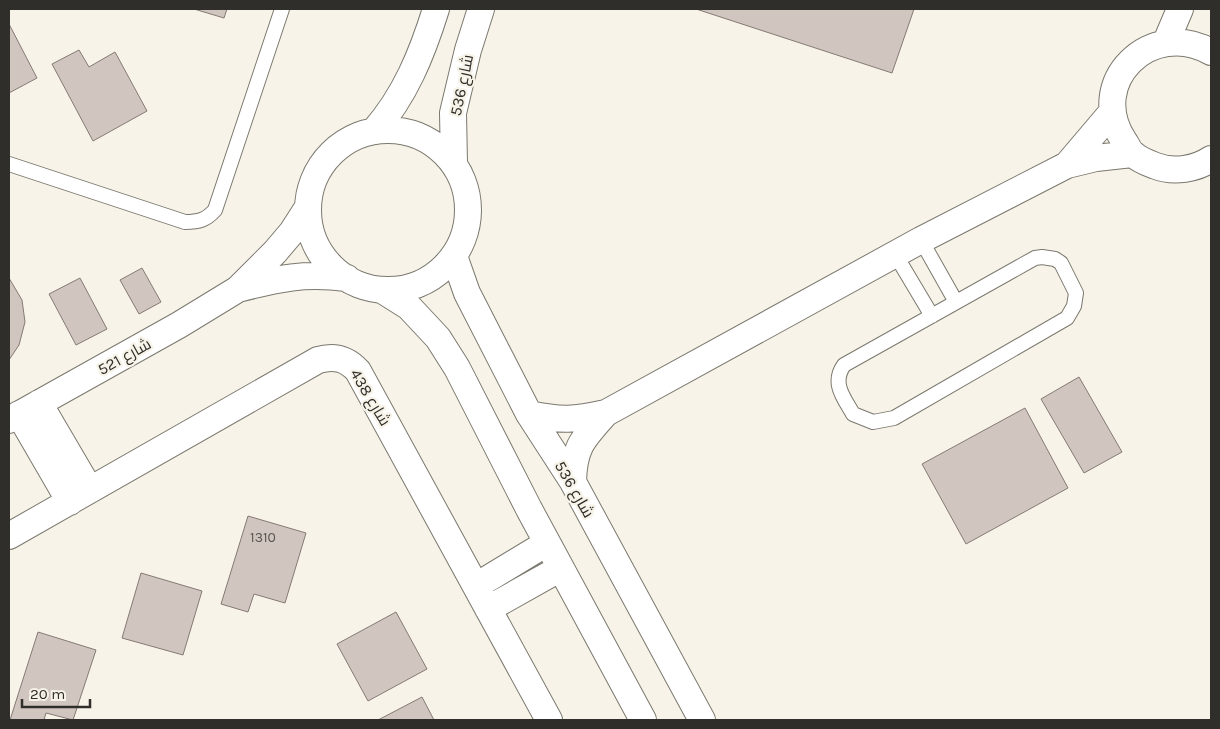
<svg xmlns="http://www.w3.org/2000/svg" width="1220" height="729" viewBox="0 0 1220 729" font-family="Karla,Cairo,sans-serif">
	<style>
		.building { fill: #d1c6bf; stroke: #847a74 }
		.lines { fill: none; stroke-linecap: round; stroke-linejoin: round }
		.service-casing { stroke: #7b786e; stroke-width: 16 }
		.minor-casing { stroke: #7b786e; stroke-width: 28 }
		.service { stroke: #fff; stroke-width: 14 }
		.minor { stroke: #fff; stroke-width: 26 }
		.labels { text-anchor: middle; stroke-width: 4.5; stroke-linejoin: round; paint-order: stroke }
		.number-label { font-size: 14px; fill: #58544f }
		.street-label { font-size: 16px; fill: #302e2a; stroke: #f7f3e8 }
	</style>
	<rect width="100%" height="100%" fill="#f7f3e8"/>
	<path class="building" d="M194 9H227L224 18Z
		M696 9H914L892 73Z
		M9 24 37 78 9 93Z
		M79 50 89 67 115 52 147 111 93 141 52 64Z
		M142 268 161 302 139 314 120 280Z
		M9 278 22 300 25 322 19 345 9 360Z
		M80 278 107 329 76 345 49 294Z
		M1079 377 1122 452 1084 473 1041 399Z
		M1025 408 1068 488 966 544 922 464Z
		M248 516 306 533 285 603 254 594 248 612 221 604Z
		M141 573 202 591 183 655 122 638Z
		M396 612 427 669 368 701 337 644Z
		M38 632 96 650 73 720 46 713 44 720H10Z
		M422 697 434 720H378Z"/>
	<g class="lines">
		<g class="service-casing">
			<path id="service" d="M9 164 185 222C199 222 206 220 215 210L282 9
				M921 240 956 302
				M895 254 932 316
				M1042 257 1055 259 1061 263 1076 293 1074 306 1067 318 894 418 873 422 853 414C844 398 831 383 844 365L1035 258Z"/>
		</g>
		<g class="minor-casing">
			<path id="minor" d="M1166 42 1180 9
				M1211 52C1151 18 1085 82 1124 141 1127 145 1129 151 1133 154 1139 160 1148 163 1156 166 1174 173 1196 169 1211 159
				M308 210a80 80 0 1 1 160 0a80 80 0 1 1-160 0Z
				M374 131C405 96 422 54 436 9
				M454 163 453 113 468 50 481 9
				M1067 165 1112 112
				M454 256 467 293 529 414 573 482 702 720
				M238 289C280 278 303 273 347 278
				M382 290 409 307 438 338 457 368 529 509 643 720
				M39 403 90 490
				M19 414 70 502
				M529 414C562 421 574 420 606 413L921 240 1067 165 1096 158 1132 154
				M9 420 179 325 238 289 275 252 292 232 308 207
				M573 482C574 446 583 439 606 413
				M9 536 318 360C335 355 347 359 358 371L549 720
				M476 586 547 543
				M488 609 561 568"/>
		</g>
		<use href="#service" class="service"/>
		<use href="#minor" class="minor"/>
	</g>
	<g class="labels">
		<g class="number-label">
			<text x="263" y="542">1310</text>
		</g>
		<g class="street-label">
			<text transform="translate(461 85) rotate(-78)" y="6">شارع 536</text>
			<text transform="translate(124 356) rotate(-29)" y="6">شارع 521</text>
			<text transform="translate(371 397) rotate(59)" y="6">شارع 438</text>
			<text transform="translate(575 489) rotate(60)" y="6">شارع 536</text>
		</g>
	</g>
	<rect width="1220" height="729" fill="none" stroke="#302e2a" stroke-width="20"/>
	<path d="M22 699v8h68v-8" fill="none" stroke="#302e2a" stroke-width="2.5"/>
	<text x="30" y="699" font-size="15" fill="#302e2a" stroke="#f7f3e8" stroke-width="4" paint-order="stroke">20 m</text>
</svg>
